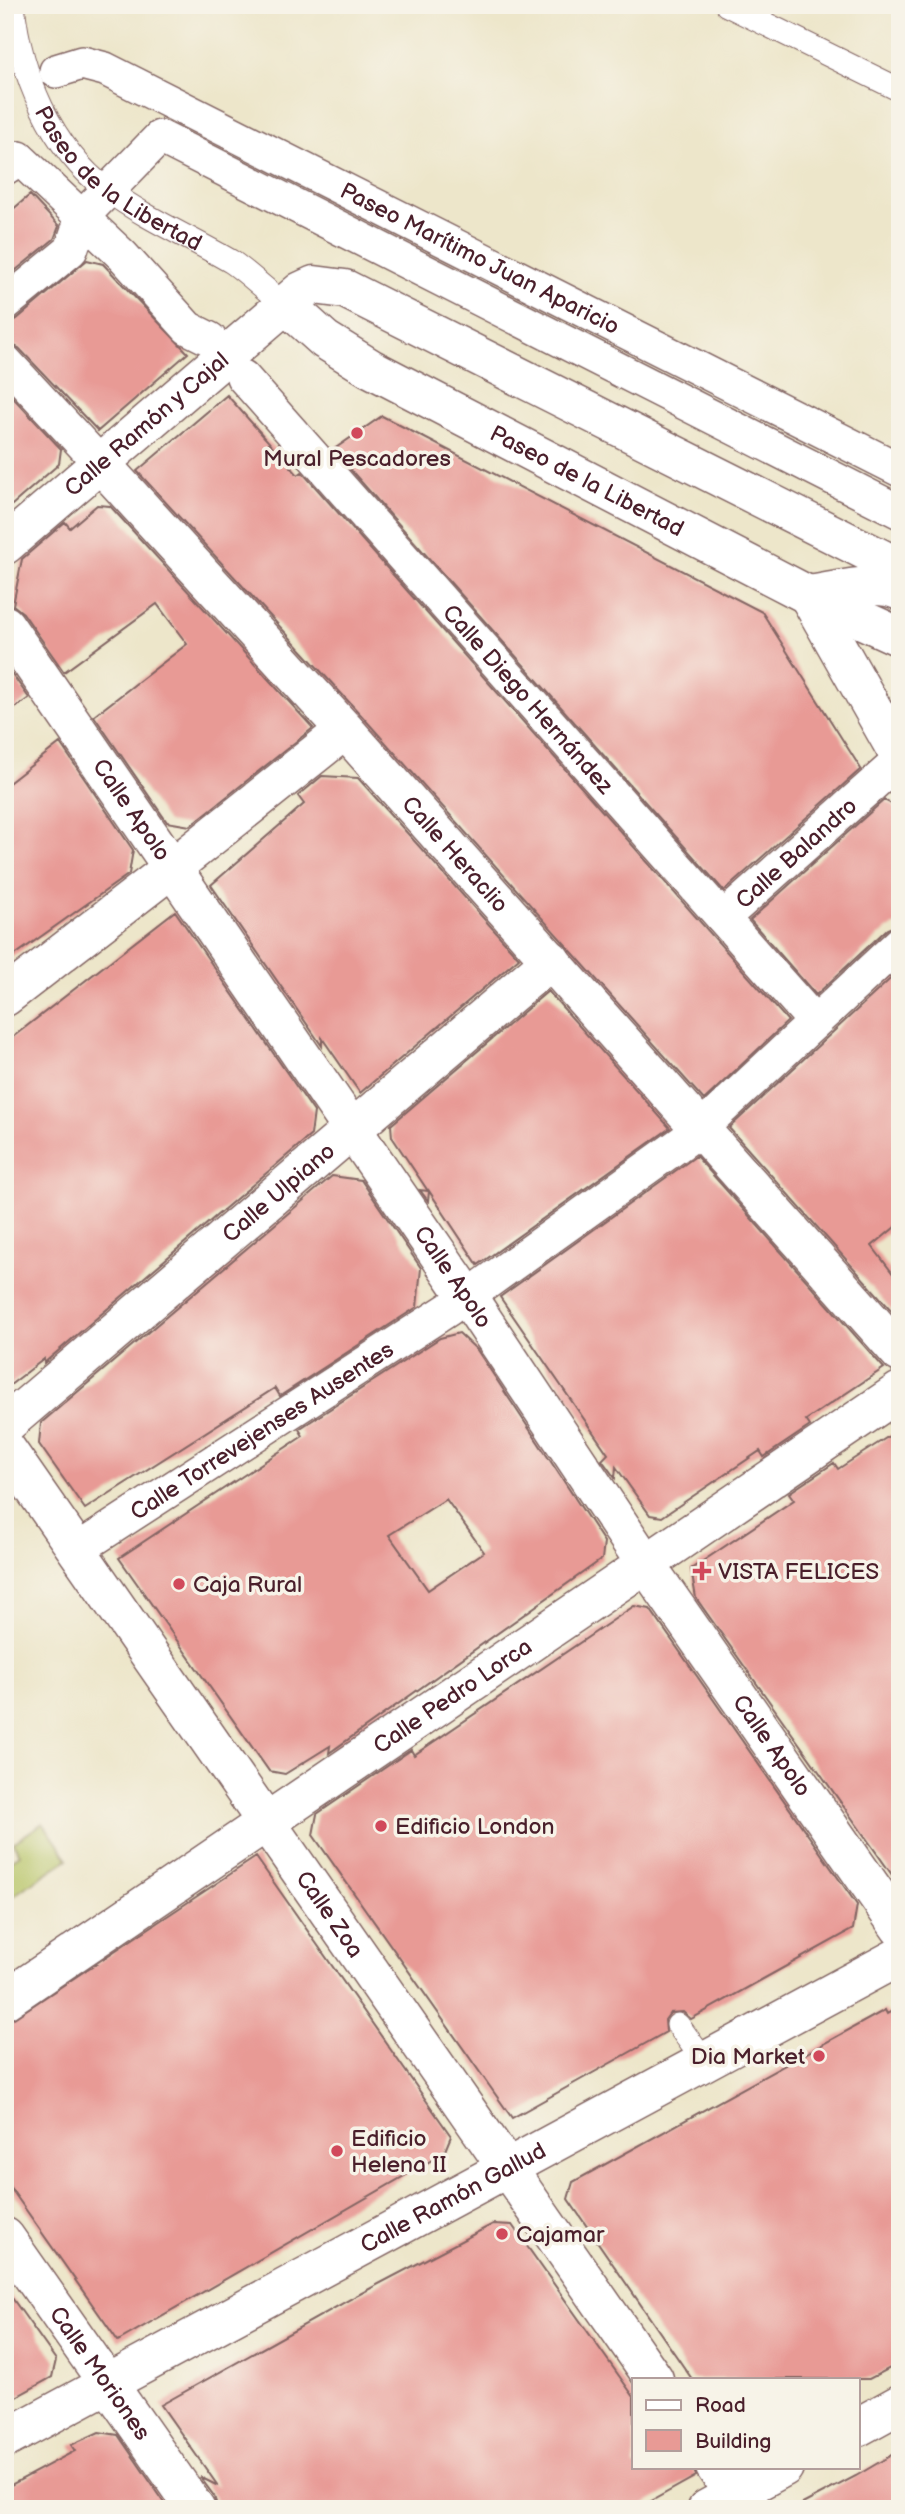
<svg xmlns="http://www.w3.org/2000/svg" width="905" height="2514" viewBox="0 0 905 2514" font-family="'Balsamiq Sans',sans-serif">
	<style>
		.green { fill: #b7c567; stroke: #807249; stroke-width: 2 }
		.building { fill: #e89a95; fill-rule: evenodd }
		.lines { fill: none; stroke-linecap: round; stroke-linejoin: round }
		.service-casing { stroke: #836563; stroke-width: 25 }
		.pedestrian-casing { stroke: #836563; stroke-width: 36 }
		.minor-casing { stroke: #836563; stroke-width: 41 }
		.tertiary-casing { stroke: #836563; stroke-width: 41 }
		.service { stroke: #fff; stroke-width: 23 }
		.pedestrian { stroke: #fff; stroke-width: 33 }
		.minor { stroke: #fff; stroke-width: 38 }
		.tertiary { stroke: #fff; stroke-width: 38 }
		.poi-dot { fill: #d1495b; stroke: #f7f3e8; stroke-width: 2.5 }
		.labels { text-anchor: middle; stroke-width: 7; stroke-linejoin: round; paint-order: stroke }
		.street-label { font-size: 23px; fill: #4a1f2b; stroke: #f7f3e8 }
		.poi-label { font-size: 23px; fill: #4a1f2b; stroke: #f7f3e8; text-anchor: start }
	</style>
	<rect width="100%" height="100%" fill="#f7f3e8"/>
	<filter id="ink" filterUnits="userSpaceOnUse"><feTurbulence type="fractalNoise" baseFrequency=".0143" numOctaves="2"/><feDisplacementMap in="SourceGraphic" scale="14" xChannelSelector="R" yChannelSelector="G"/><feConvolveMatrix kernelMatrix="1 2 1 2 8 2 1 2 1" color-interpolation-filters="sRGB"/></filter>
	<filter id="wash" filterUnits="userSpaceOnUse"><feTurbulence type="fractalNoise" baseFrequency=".00686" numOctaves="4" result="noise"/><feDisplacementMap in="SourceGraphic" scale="28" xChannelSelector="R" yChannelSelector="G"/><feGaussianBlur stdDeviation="1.57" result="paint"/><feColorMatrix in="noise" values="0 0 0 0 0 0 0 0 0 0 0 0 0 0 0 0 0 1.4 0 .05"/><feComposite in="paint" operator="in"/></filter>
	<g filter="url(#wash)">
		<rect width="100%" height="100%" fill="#ede6ca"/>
		<path class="green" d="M43 1823 68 1859 5 1901V1864L20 1854 13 1843Z"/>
		<g id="blocks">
			<path class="building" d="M30 195 59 226 54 239 5 279V216Z
				M87 260 103 264 188 353 98 431 19 348 5 342V323L17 319Z
				M5 389 61 449 59 464 5 511Z
				M227 395 298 475 302 472 788 1021 704 1100 361 715 137 471Z
				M382 416 762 612 861 769 724 891 333 450Z
				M97 505 110 506 313 728 190 826 167 822 94 716 187 644 157 604 64 672 23 613 13 605 22 559 65 522 70 528Z
				M5 664 29 698 5 715Z
				M60 743 133 850 129 874 5 962V786Z
				M322 776 358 778 519 958 360 1093 322 1038V1046L211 885 304 804 298 796Z
				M884 800 893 805 900 815V924L887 929 816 995 750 920Z
				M175 911 314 1112 311 1135 44 1363V1359L5 1389V1043Z
				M900 970V1223L872 1246 900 1283V1320L729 1128Z
				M548 991 670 1128 478 1265 429 1191 428 1201 420 1190 428 1191 392 1137 391 1125Z
				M696 1156 884 1368 806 1420 810 1426 764 1457 760 1451 662 1517 650 1515 616 1467 615 1478 602 1460 608 1454 500 1297Z
				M332 1176 361 1180 421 1268 417 1307 280 1396 275 1388 85 1509 39 1444 41 1423Z
				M459 1333 477 1350 604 1542 602 1559 329 1753 330 1746 285 1774 269 1771 119 1558 303 1436 299 1429 440 1338ZM446 1499 484 1552 428 1590 389 1535Z
				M900 1429V1886L696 1598 691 1569 794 1500 789 1493 834 1463 838 1469Z
				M634 1606 650 1609 857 1905 853 1929 691 2019 683 2012 670 2013 665 2020 666 2032 512 2118 313 1835 317 1814 411 1750 414 1755Z
				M256 1857 451 2136 444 2153 118 2341 5 2180V2024Z
				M900 2007V2363L869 2379H692L568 2199 573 2182 885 2010 887 2014Z
				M493 2224 512 2225 634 2397V2467H693L696 2476 637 2509H218L214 2496 200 2477 218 2486 161 2405 356 2296Z
				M5 2288 56 2360 52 2377 5 2403Z
				M99 2432 118 2435 169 2509H5V2488L75 2451 71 2445Z
				M900 2450V2509H793L856 2476Z"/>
		</g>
	</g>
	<g filter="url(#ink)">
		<use href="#blocks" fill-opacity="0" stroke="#836563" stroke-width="2"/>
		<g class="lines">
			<g class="service-casing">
				<g id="service">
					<path id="s1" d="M13 5C20 74 51 148 107 190 145 218 191 238 232 262 251 275 267 292 286 305"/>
					<path d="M727 5 900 90"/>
					<path d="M678 2025 704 2061"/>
				</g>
			</g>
			<g class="pedestrian-casing">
				<g id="pedestrian">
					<path id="s2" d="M56 71 82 63 105 69 900 470"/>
					<path d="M5 168 19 158 123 256 188 328 210 339"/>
					<path d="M5 304 71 250 82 217 160 137 900 512"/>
					<path d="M5 361 101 464"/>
					<path id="s3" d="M243 377 814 1021"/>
					<path id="s4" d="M723 918 900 760"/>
					<path d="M712 1118 900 943"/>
					<path d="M485 1284 687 1139"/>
					<path id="s5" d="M77 1550 449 1309"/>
				</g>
			</g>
			<g class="minor-casing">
				<g id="minor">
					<path id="s6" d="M101 464 345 730 900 1353"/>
					<path d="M900 591C876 579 834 592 808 595L900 757"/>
					<path d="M172 868 345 730"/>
					<path id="s7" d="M5 1425 551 960"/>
					<path id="s8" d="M5 1447 654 2379"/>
					<path id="s9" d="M5 2000 900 1391"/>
					<path id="s10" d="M5 2237 196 2509"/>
					<path d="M858 2427 900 2404"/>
					<path id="s11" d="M5 2439 900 1956"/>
					<path d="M715 2467 744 2509"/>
					<path d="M707 2509 784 2467"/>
				</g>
			</g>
			<g class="tertiary-casing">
				<g id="tertiary">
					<path id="s12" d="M286 305 325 340 370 368 808 595 900 637"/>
					<path id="s13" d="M5 545 301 291 314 285 345 289 900 568"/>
					<path id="s14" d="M5 625 467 1296 645 1563 900 1928"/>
					<path d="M5 997 172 868"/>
				</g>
			</g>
			<use href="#service" class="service"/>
			<use href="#pedestrian" class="pedestrian"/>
			<use href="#minor" class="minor"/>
			<use href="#tertiary" class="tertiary"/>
		</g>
	</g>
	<g class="poi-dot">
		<circle cx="357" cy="433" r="7"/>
		<path d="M698.5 1560.5h7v7h7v7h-7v7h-7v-7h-7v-7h7z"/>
		<circle cx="179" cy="1584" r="7"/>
		<circle cx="381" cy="1826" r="7"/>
		<circle cx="819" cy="2056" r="7"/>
		<circle cx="337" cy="2151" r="7"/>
		<circle cx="502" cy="2234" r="7"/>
	</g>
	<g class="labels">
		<g class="street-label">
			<text dy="8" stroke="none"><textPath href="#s1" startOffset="214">Paseo de la Libertad</textPath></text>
			<text dy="8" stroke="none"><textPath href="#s2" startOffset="471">Paseo Marítimo Juan Aparicio</textPath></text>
			<text dy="8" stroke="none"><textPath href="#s13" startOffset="186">Calle Ramón y Cajal</textPath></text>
			<text dy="8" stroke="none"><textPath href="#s12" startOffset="350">Paseo de la Libertad</textPath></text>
			<text dy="8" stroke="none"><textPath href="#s3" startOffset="430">Calle Diego Hernández</textPath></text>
			<text dy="8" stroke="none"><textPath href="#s14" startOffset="224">Calle Apolo</textPath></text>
			<text dy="8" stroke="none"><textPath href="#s4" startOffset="98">Calle Balandro</textPath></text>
			<text dy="8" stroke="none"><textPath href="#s6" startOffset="527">Calle Heraclio</textPath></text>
			<text dy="8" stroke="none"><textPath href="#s7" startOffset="359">Calle Ulpiano</textPath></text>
			<text dy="8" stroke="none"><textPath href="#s14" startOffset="791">Calle Apolo</textPath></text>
			<text dy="8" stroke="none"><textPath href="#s5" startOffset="220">Calle Torrevejenses Ausentes</textPath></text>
			<text dy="8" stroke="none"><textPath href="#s9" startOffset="541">Calle Pedro Lorca</textPath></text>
			<text dy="8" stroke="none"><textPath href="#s14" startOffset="1358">Calle Apolo</textPath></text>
			<text dy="8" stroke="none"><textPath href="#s8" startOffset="569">Calle Zoa</textPath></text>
			<text dy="8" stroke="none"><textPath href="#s11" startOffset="509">Calle Ramón Gallud</textPath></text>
			<text dy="8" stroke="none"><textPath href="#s10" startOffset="166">Calle Moriones</textPath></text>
		</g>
		<g class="poi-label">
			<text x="357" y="466" text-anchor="middle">Mural Pescadores</text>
			<text x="718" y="1579">VISTA FELICES</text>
			<text x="193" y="1592">Caja Rural</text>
			<text x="395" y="1834">Edificio London</text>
			<text x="805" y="2064" text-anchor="end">Dia Market</text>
			<text x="351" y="2146">Edificio<tspan x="351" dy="26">Helena II</tspan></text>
			<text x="516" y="2242">Cajamar</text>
		</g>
	</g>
	<rect width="905" height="2514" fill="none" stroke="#f7f3e8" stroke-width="28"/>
	<rect x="632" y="2378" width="228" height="91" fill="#f7f3e8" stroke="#b29e9c" stroke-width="2"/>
	<rect x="646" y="2400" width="35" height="10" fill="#ffffff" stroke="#b29e9c" stroke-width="2"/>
	<text x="695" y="2412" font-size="21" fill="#4a1f2b">Road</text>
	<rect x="646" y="2430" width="35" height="21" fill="#e89a95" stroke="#b29e9c" stroke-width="2"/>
	<text x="695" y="2448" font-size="21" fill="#4a1f2b">Building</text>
</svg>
